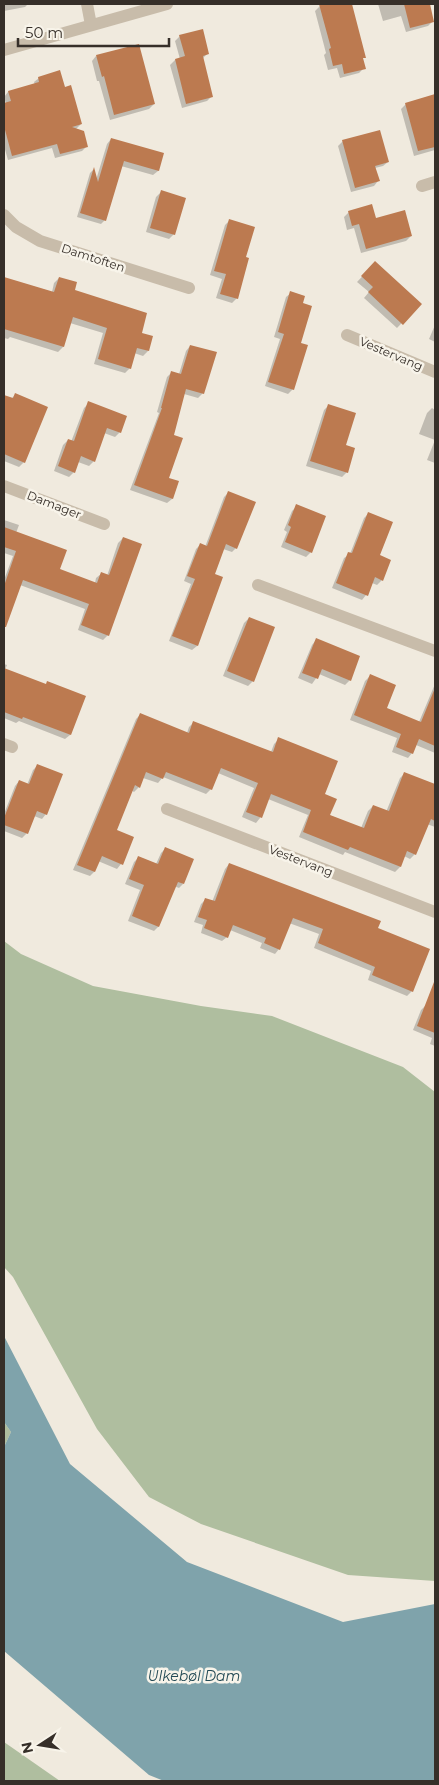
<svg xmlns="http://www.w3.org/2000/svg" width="439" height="1785" viewBox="0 0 439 1785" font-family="Montserrat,sans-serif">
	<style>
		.green { fill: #afbe9f }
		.water { fill: #7fa3ab }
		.shadow { fill: #0003 }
		.building { fill: #bc7a50 }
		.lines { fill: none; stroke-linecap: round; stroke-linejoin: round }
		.street { stroke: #c8bcaa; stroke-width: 12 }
		.labels { text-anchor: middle; stroke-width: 5; stroke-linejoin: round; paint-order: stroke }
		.street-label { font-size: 12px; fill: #362f29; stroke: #f8f4ea }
		.water-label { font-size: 14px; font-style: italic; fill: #224954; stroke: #f8f4ea }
	</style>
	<rect width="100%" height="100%" fill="#f0eade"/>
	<path class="green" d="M4 941 21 954 93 986 201 1006 272 1016 403 1067 435 1092V1581L348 1575 201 1524 149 1497 97 1429 13 1277 4 1267Z
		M4 1422 11 1432 4 1447Z
		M4 1742 60 1781H4Z"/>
	<path class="water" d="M4 1336 70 1464 187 1562 343 1622 435 1604V1781H164L149 1775 4 1651V1447L11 1432 4 1422Z"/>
	<path class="shadow" d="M4 4H28L25 7 4 11Z
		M330 4H350L364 57 362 59 364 68 359 73 340 78 337 68 328 70 324 55 326 53 315 11 320 6Z
		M378 4H428L433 21 428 26 406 32 401 16 383 21Z
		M180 36 208 53 202 59 212 96 207 101 182 108 170 65 175 60 180 59 175 41Z
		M96 56 154 104 149 109 110 120 99 81H97L92 61Z
		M39 78 64 89 81 124 75 130 87 146 82 151 55 158 52 148 8 160 4 146V104H6L4 97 8 92 35 85 34 82Z
		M433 96 435 105V150L414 156 401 109 406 104Z
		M111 139 162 154 158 171 153 175 121 166 105 220 101 224 77 217 90 173 93 170 96 180 107 144Z
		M343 141 388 162 383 166 375 168 378 181 374 186 351 192 338 146Z
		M161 192 174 234 169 239 146 232 156 197Z
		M349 212 375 219 411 236 406 241 361 253 354 228 347 230 344 217Z
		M230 220 245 258 237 298 232 303 216 298 222 279 210 275 225 225Z
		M375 263 420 304 397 328 364 298 369 292 357 282Z
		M4 278 52 292 54 283 59 278 73 291 140 334 148 351 143 356 134 353 130 368 125 373 94 364 103 333 70 323 63 347 58 352 10 337 8 339 4 338Z
		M291 293 299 344 293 389 288 394 265 386 280 339 274 337 286 297Z
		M435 325V342L429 339Z
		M190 346 203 393 198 398 184 394 172 436 167 478 178 482 172 499 167 503 130 490 159 413 157 412 167 377 172 372 179 374 186 351Z
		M15 395 24 462 19 467 4 461V437L6 432 4 431V396L11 399Z
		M89 403 120 432 115 437 104 433 94 461 89 466 78 462 74 472 69 477 54 471 63 445 68 440 71 442 84 408Z
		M328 406 345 446 347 472 342 477 306 466 324 410Z
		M432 408 435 410V463L427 460 435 440 419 434 427 413Z
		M229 492 236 548 232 552 223 549 213 574 222 578 197 646 192 650 169 641 191 584 184 581 196 549 200 545 205 547 224 497Z
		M297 506 311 552 306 557 281 547 287 532 284 530 292 511Z
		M369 513 382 580 377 585 372 583 366 595 362 600 332 588 344 558 350 554 364 518Z
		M4 520 19 525 16 533 58 570 95 583 96 578 101 574 107 576 118 543 123 538 108 635 103 640 78 630 85 609 20 585 10 605 4 603V580L13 556 4 553Z
		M249 618 253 681 248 686 223 676 244 623Z
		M316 640 350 680 345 685 319 674 312 684 298 678 312 645Z
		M4 664 7 665 5 670 45 685 84 697 70 735 65 739 19 721 16 723 4 718Z
		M370 676 386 709 419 722 435 684V753L416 745 412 753 408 758 392 752 397 738 350 720 365 681Z
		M140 715 187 733 189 727 194 722 271 752 274 744 279 739 323 795 329 815 361 828 368 811 373 806 386 812 400 778 405 773 435 786V827L427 824 415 854 410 859 404 856 400 867 395 872 345 852 343 855 299 837 308 815 268 799 260 818 256 823 242 817 254 788 218 773 211 789 206 794 163 777 158 783 143 778 139 787 134 792 131 790 115 830 121 864 117 869 98 861 94 872 90 876 73 870 136 719Z
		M38 765 46 814 42 819 34 816 27 833 22 838 4 831V814L15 786 19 781 27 785 33 770Z
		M165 849 183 884 179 888 174 886 158 927 154 931 128 921 140 890 125 884 134 862 139 857 156 864 161 853Z
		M229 864 377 928 412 991 407 996 368 980 371 971 314 948 319 934 289 923 279 949 275 954 260 948 262 943 230 930 227 937 222 941 201 933 203 925 194 922 201 904 206 899 212 902 225 869Z
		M426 1005 435 1009V1046L430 1044 432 1038 413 1030 421 1010Z"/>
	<path class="building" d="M319 4H352L366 58H363L366 69 344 74 342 64 333 66 329 49 331 48Z
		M404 4H430L434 22 410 28Z
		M203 29 209 54 203 56 213 97 186 104 175 59 185 56 179 35Z
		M139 44 155 104 114 115 104 76 102 77 96 55Z
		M60 70 65 87 71 85 82 124 72 127 84 131 88 147 60 154 57 144 12 156 4 126V103L11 101 8 91 39 82 38 77Z
		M435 94V147L418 151 405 103Z
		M380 130 389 162 375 166 380 181 355 188 342 140Z
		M111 138 164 153 159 171 124 161 106 221 80 213 94 167 98 182Z
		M161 190 186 198 175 235 150 228Z
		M372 204 376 218 405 210 412 236 366 249 359 224 352 226 348 211Z
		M229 219 255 227 246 257 249 258 238 299 220 294 226 274 214 271Z
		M375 261 422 304 403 325 368 292 373 287 361 276Z
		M4 277 54 292 59 277 77 282 75 290 147 313 142 333 153 336 149 351 137 348 131 369 98 359 107 328 73 317 64 347 4 329Z
		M290 291 305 296 303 303 312 306 301 343 308 345 294 390 268 382 284 334 278 332Z
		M190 345 217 352 204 394 186 389 174 435 183 438 169 478 179 481 173 499 134 485 162 408H161L171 371 181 374Z
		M15 393 48 407 25 463 4 454V395L13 398Z
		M88 401 127 416 121 433 107 428 95 462 81 456 75 473 58 466 68 439 74 441Z
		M328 404 356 413 346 445 355 448 348 473 310 461Z
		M228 491 256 502 237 549 226 544 215 574 223 577 198 646 172 636 195 579 187 576 200 543 207 546Z
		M296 504 326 516 312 553 285 542 291 527 288 525Z
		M368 512 393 522 380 555 391 560 383 581 375 577 368 596 336 583 348 552 352 553Z
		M4 527 67 550 60 569 97 583 101 572 109 575 123 537 142 544 109 636 81 625 89 604 23 580 6 627H4V586L16 551 4 547Z
		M249 617 275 627 254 682 227 671Z
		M316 638 360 656 351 681 322 669 318 679 302 673Z
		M4 668 46 684 47 681 86 696 71 735 23 717 22 719 4 712Z
		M370 674 396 685 387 708 421 722 435 688V746L419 739 413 754 396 747 401 734 354 715Z
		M140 713 189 733 193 721 273 752 278 737 338 761 325 794 337 799 330 815 364 828 373 805 389 811 404 772 435 784V821L431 819 416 855 407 851 401 867 350 847 348 850 303 832 311 810 271 794 262 818 246 812 258 783 221 768 212 790 166 772 163 779 146 772 140 788 135 785 117 830 134 837 123 865 102 856 95 872 77 865Z
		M37 764 63 774 47 815 37 811 28 834 4 825V818L19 780 29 784Z
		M165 847 194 859 184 884 178 882 159 927 132 916 144 885 129 879 138 856 158 864Z
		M229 863 381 921 378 928 430 949 413 992 372 975 375 967 318 943 323 929 293 918 280 950 264 943 266 938 233 925 228 938 204 928 207 920 198 917 205 898 215 901Z
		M434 982H435V1033L417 1026Z"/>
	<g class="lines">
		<path class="street" d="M87 4 91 25
			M4 50 167 4
			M422 186 435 182
			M4 215 16 227 40 241 189 288
			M347 335 435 372
			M4 486 104 524
			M258 585 435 651
			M4 744 12 747
			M167 809 435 912"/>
	</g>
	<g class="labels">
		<g class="street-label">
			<text transform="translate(93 258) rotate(18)" y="4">Damtoften</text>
			<text transform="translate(391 354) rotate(23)" y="4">Vestervang</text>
			<text transform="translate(54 505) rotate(21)" y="4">Damager</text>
			<text transform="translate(301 861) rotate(21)" y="4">Vestervang</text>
		</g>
		<g class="water-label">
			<text x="194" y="1681">Ulkebøl Dam</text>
		</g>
	</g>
	<rect width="439" height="1785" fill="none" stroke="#362f29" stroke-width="10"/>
	<g transform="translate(40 1745) rotate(258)" stroke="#f8f4ea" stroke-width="4" paint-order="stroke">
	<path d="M0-4L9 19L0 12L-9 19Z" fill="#362f29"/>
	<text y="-8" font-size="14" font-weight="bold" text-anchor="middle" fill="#362f29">N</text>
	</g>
	<path d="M18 38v8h151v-8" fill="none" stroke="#362f29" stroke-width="2.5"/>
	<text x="25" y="38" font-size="15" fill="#362f29" stroke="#f8f4ea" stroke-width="4" paint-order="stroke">50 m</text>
</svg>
